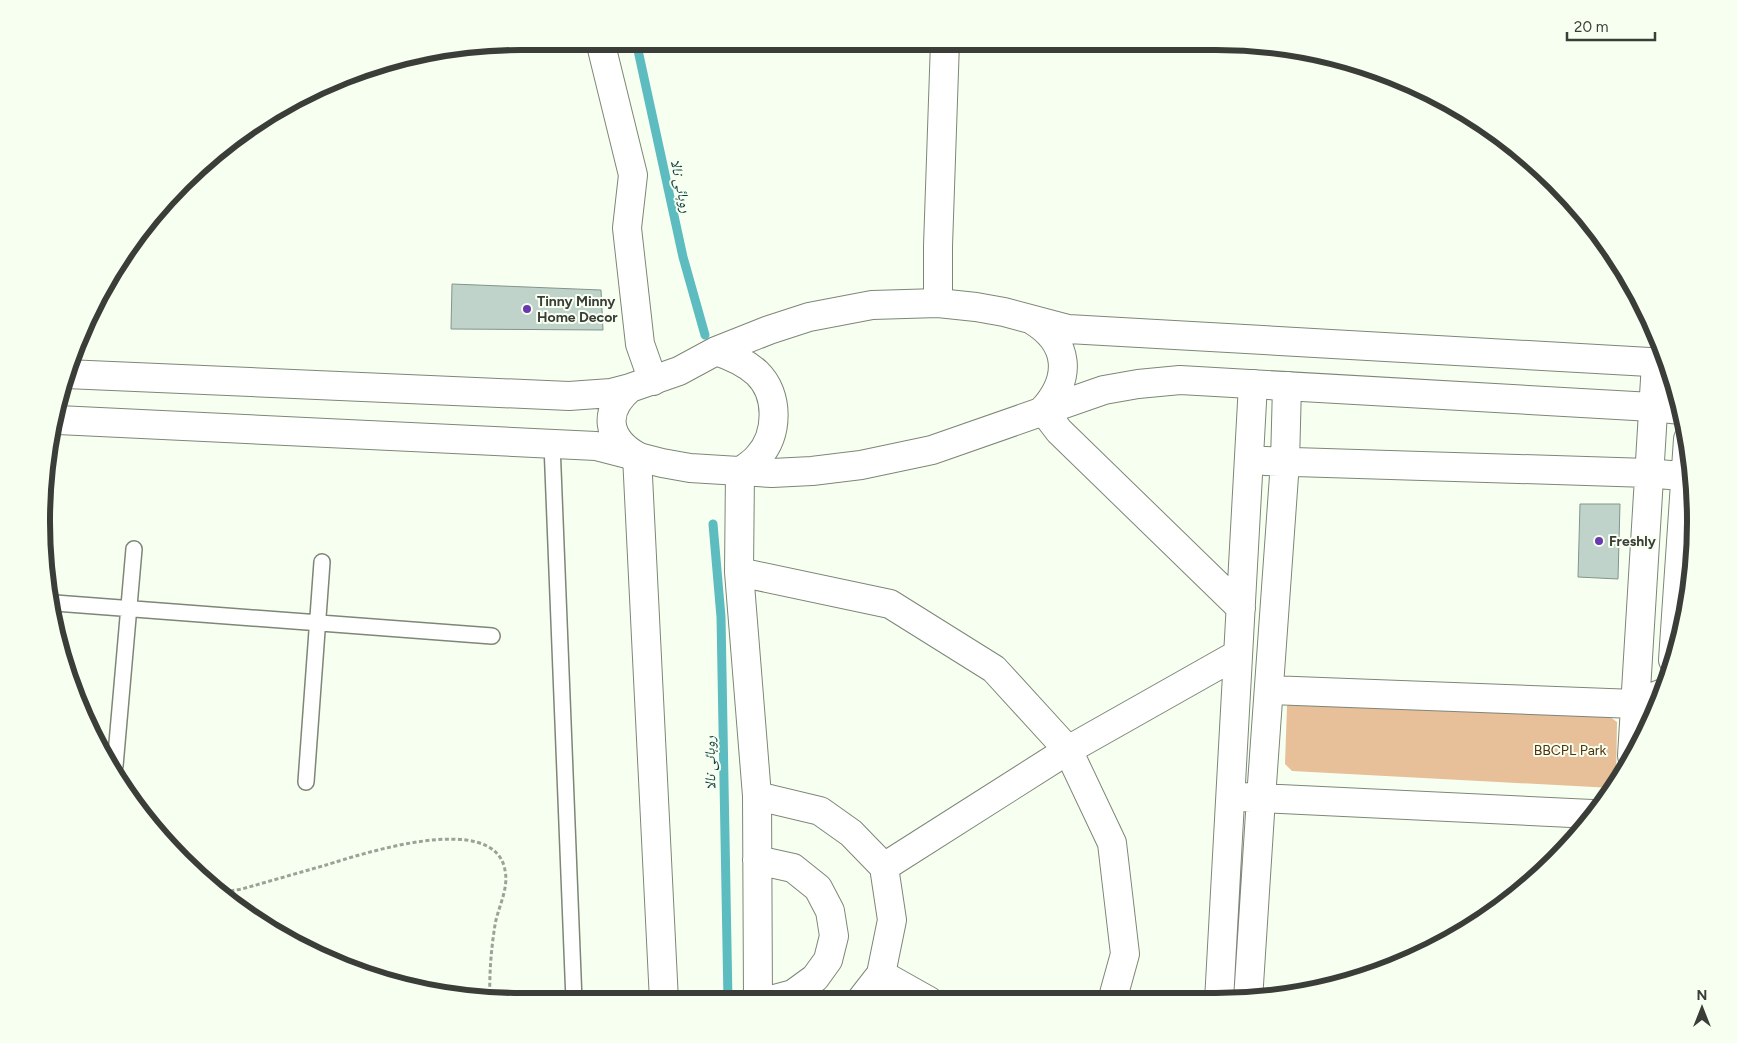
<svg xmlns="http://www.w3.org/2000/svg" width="1737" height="1043" viewBox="0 0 1737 1043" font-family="Figtree,'Noto Naskh Arabic',sans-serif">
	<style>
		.green { fill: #e7bf99 }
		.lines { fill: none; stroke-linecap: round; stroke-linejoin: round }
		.stream { stroke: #5dbcc0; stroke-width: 9 }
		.building { fill: #c0d3ca; stroke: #82948b }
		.service-casing { stroke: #7d8677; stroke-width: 18 }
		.minor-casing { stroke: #7d8677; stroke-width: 30 }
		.tertiary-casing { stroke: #7d8677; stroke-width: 30 }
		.path { stroke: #9ca298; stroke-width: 3; stroke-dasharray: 4 2.5; stroke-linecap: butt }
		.service { stroke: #fff; stroke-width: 15 }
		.minor { stroke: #fff; stroke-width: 28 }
		.tertiary { stroke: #fff; stroke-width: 28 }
		.poi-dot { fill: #6a38af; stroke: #f7fff1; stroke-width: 2 }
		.labels { text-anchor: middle; stroke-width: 4; stroke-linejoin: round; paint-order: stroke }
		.poi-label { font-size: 14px; font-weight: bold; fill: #3b3e38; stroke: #f7fff1; text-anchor: start }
		.park-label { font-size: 14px; fill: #533108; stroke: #f7fff1 }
		.water-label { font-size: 15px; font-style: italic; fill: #0d3b3d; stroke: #f7fff1 }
		.rim { fill: none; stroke: #3b3e38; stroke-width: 6 }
	</style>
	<rect width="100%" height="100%" fill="#f7fff1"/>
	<path class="green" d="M1293 702 1610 717 1617 722 1616 783 1612 788 1292 771 1285 764 1287 706Z"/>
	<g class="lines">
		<path class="stream" d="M636 41 683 257 705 335
			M713 524 721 617 728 1001"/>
	</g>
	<path class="building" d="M452 284 601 290 603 330 451 329Z
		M1580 504H1620L1618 579 1578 577Z"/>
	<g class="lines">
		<g class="service-casing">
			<path id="service" d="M552 444 574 1001
				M55 603 492 636
				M115 766 134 549
				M306 782 322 562"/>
		</g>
		<g class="minor-casing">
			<path id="minor" d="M600 41 633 175 627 228 640 344 653 381
				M938 303V246L945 42
				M1043 410 1059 431 1241 608
				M637 456 664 1001
				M1265 461 1648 473 1691 477
				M740 472 739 572 757 796 758 1001
				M739 572 890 604 994 669 1068 750 1112 843 1125 954 1112 1001
				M1673 660 1688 439
				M1269 690 1635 704 1663 693
				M1632 756 1656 363
				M757 796 820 811 851 833 884 867 892 920 881 974 860 1001
				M1241 797 1592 814
				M757 860 793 868 818 888 830 911 834 936 828 960 815 978 793 994 767 1001
				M884 867 1068 750 1238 654
				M881 974 929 1001
				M1248 1000 1261 798 1285 462 1287 386
				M1219 1001 1253 384"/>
		</g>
		<g class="tertiary-casing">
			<path id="tertiary" d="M1032 320C1070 343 1072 378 1043 410
				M716 351C731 356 745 362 757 373 779 394 779 434 758 457 753 463 746 467 740 472
				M66 374 569 396 611 393 630 388 679 371 716 351 769 330 809 317 872 305 938 303 976 307 1004 312 1068 329 1667 363
				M630 388C603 411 606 438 637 456
				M58 420 596 446 662 463 690 468 772 473 812 471 861 465 932 450 1104 390 1138 384 1180 380 1652 407 1681 410"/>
		</g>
		<path class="path" d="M224 892 242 889C270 881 298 873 326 865 362 854 494 810 505 870 509 889 498 907 495 925 491 950 489 976 490 1001"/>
		<use href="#service" class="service"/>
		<use href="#minor" class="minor"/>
		<use href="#tertiary" class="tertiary"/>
	</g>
	<g class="poi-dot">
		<circle cx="527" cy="309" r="5"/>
		<circle cx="1599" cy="541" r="5"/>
	</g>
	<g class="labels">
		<g class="poi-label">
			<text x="537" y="306">Tinny Minny<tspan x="537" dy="16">Home Decor</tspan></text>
			<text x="1609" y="546">Freshly</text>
		</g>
		<g class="park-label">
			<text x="1570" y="755">BBCPL Park</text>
		</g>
		<g class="water-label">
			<text transform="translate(681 186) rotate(78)" y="5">روہائی نالا</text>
			<text transform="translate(710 763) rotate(-91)" y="5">روہائی نالا</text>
		</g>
	</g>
	<path d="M0 0H1737V1043H0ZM521 50H1216A471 471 0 0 1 1687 521V522A471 471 0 0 1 1216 993H521A471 471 0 0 1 50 522V521A471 471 0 0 1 521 50Z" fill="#f7fff1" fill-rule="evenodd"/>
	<path class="rim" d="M521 50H1216A471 471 0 0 1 1687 521V522A471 471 0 0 1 1216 993H521A471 471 0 0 1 50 522V521A471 471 0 0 1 521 50Z"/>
	<g transform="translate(1702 1008)" stroke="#f7fff1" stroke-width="4" paint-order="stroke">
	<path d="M0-4L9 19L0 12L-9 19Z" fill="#3b3e38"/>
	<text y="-8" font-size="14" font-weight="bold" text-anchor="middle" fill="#3b3e38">N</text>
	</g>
	<path d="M1567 32v8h88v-8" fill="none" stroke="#3b3e38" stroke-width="2.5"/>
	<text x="1574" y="32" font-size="15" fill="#3b3e38" stroke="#f7fff1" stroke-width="4" paint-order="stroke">20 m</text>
</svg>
